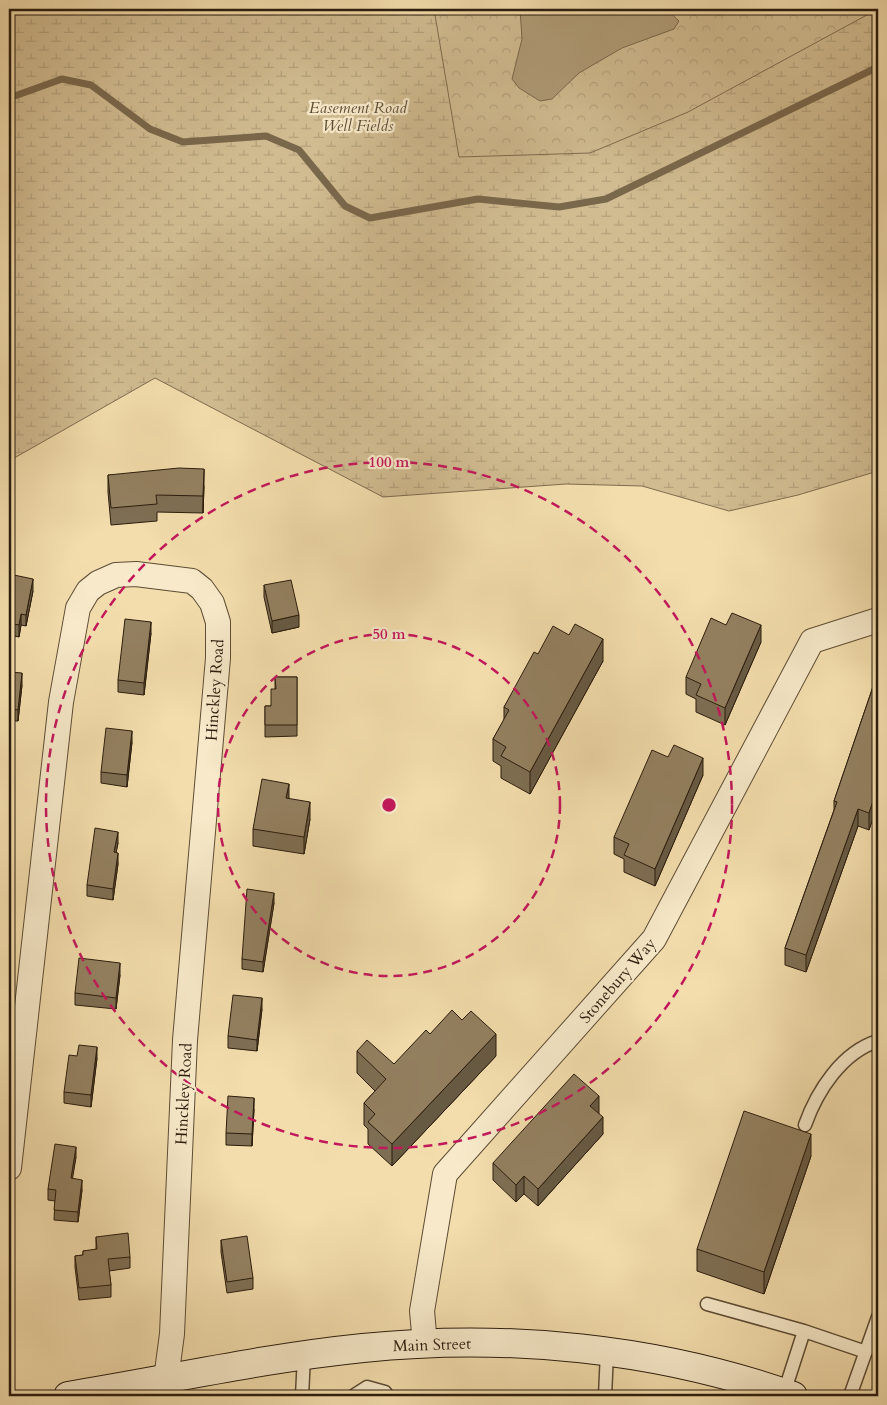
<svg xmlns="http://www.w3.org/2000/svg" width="887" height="1405" viewBox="0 0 887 1405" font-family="Cardo,serif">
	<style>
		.forest { fill: url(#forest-crowns); stroke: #7e6c4f }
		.wetland { fill: url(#wetland-marsh); stroke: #7e6c4f }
		.water { fill: #af9b76; stroke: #7a684c }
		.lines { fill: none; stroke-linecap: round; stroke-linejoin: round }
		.stream { stroke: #7a684c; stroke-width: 7 }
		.lane-casing { stroke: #5d4c35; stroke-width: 15 }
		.street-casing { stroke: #5d4c35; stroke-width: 26 }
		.secondary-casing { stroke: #2b1c0d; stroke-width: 30 }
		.lane { stroke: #f7e9c9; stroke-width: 12 }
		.street { stroke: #f7e9c9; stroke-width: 24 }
		.secondary { stroke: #f7e9c9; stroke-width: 28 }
		.wall { fill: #7e6e53; stroke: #2b1c0d }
		.shaded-wall { fill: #675a43; stroke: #2b1c0d }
		.building { fill: #938060; stroke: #2b1c0d }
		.ring { fill: none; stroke: #c2185b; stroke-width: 2.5; stroke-dasharray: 9 6 }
		.labels { text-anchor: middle; stroke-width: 4.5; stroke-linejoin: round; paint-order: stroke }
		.park-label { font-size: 16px; font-style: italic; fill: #5d4c35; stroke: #f7e9c9 }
		.street-label { font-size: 16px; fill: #2b1c0d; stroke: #f7e9c9 }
		.centre { fill: #c2185b; stroke: #f7e9c9; stroke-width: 2.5 }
		.ring-label { font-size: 15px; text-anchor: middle; font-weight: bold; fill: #c2185b; stroke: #f7e9c9; stroke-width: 4.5; stroke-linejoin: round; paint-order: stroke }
	</style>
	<defs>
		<pattern id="forest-crowns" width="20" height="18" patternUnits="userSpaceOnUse" patternTransform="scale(1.25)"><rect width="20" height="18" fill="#d1bc91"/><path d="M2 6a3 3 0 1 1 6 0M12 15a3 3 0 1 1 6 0" fill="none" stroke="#b4a17c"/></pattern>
		<pattern id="wetland-marsh" width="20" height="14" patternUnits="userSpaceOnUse" patternTransform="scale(1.25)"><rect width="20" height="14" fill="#d1bc91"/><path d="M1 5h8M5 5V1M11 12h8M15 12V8" fill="none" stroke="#b4a17c"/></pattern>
	</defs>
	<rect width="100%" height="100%" fill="#f3ddac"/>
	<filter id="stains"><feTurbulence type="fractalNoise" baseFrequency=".004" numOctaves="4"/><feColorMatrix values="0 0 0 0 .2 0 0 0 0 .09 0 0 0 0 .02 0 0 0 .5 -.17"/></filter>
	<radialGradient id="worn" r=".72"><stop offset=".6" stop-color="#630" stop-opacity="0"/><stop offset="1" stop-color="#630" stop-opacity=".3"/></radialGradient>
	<path class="forest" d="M9 9H878V162L485 181Z"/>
	<path class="wetland" d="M9 9H434L459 157 590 153 688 112 878 9V471L798 495 729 511 642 486 566 484 383 497 155 378 9 461Z"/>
	<path class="water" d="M520 9H666L679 21 674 29 622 48 579 73 552 99 540 101 519 88 512 79 522 39Z"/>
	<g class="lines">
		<path class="stream" d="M9 98 62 79 91 85 150 129 183 142 266 136 299 150 345 206 370 218 478 199 559 207 606 199 878 67"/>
		<g class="lane-casing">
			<path id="lane" d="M805 1125C817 1091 842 1052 878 1041
				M707 1304 804 1331 866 1352
				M784 1393 804 1331
				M302 1396 304 1356
				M353 1396 367 1387 385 1392 388 1396
				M605 1396 607 1352
				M850 1396 878 1317"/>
		</g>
		<g class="street-casing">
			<path id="street" d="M9 1168 61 702 78 608 88 591 98 583 116 575 136 574 192 581 202 589 212 603 218 622V658L185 1040 172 1334 166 1379
				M425 1344 422 1311 445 1174 654 939 812 641 878 620"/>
		</g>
		<g class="secondary-casing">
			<path id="secondary" d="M68 1396C166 1380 264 1358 363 1348 506 1333 658 1348 793 1396"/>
		</g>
		<use href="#lane" class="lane"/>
		<use href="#street" class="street"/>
		<use href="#secondary" class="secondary"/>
	</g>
	<path class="wall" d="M108 475 204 486 203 513 157 512V521L111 525 108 492Z
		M9 574 33 591 26 626 21 625 19 637 9 635Z
		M264 585 299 627 272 633 264 597Z
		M151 633 144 695 118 692V680Z
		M761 642 725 725 696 712V699L686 694V677Z
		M538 654 603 661 530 794 501 778V766L493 761V739L504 720V707Z
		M9 672 22 685 18 721H12L10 733H9Z
		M878 672V803L869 830 858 826 806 972 785 965V948L834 810V801Z
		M275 677H297V736L265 737V706H271L275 689Z
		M132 742 127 787 101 783V772Z
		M703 775 655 886 624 872V859L614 854V837Z
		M289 798 310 819 304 854 253 846V829Z
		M118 843 116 852 118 864 113 900 87 896V885Z
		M274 903 263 972 242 969V959Z
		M120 975 116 1009 75 1005V993Z
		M262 1009 257 1051 228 1048V1036Z
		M430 1034 496 1056 392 1166 368 1144V1129L364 1125V1103L375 1091 357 1073V1051L394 1064Z
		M97 1058 91 1107 64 1103V1092Z
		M254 1109 252 1146 226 1145V1133Z
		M599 1113V1114L603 1134 538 1206 524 1194 516 1202 493 1180V1163Z
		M811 1156 764 1294 697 1271V1249Z
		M76 1157 72 1178 82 1190 78 1222 54 1220 55 1201 48 1200V1189Z
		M96 1237 130 1257V1268L109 1271 111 1285V1297L79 1300 75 1267V1256L83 1255V1251L96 1250Z
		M221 1240 253 1278V1289L227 1293 221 1252Z"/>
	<path class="shaded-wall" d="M204 469V486L203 513V496Z
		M33 579V591L26 626V615Z
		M21 614V625L19 637V625Z
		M299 615V627L272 633V621Z
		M151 622V633L144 695V683Z
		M761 625V642L725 725V708Z
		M603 639V661L530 794V772Z
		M22 673V685L18 721V710Z
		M12 709V721L10 733V721Z
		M132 731V742L127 787V775Z
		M703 758V775L655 886V869Z
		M289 784V801L286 798Z
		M878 786V803L869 830V813Z
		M310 802V819L304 854V837Z
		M858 809V826L806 972V955Z
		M118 832V843L114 864V852Z
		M118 853V864L113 900V889Z
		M274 893V903L263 972V962Z
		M120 963V975L116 1009V998Z
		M262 998V1009L257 1051V1040Z
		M496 1034V1056L392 1166V1144Z
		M97 1047V1058L91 1107V1095Z
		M599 1096V1113L590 1124V1106Z
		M254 1098V1109L252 1146V1134Z
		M603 1117V1134L538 1206V1189Z
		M811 1134V1156L764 1294V1272Z
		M76 1147V1157L71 1188V1178Z
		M524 1176V1194L516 1202V1185Z
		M82 1180V1190L78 1222V1212Z"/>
	<path class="building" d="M179 468 204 469 203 496 156 495 157 504 111 508 108 475Z
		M9 574 33 579 26 615 21 614 19 625 9 623Z
		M291 580 299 615 272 621 264 585Z
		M732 613 761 625 725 708 696 695 701 684 686 677 711 618 726 625Z
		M125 619 151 622 144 683 118 680Z
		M575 624 603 639 530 772 501 756 506 747 493 739 509 710 504 707 534 652 538 654 553 626 569 635Z
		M9 672 22 673 18 710 12 709 10 721H9Z
		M878 672V786L869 813 858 809 806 955 785 948 837 802 834 801Z
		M275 677H297V725H265V706H271V689H276Z
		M106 728 132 731 127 775 101 772Z
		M674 745 703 758 655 869 624 855 629 844 614 837 652 750 668 757Z
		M262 779 289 784 286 798 310 802 304 837 253 829Z
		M95 828 118 832 114 852 118 853 113 889 87 885Z
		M247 889 274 893 263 962 242 959Z
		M79 958 120 963 116 998 75 993Z
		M233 995 262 998 257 1040 228 1036Z
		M452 1010 462 1020 471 1011 496 1034 392 1144 368 1122 375 1114 364 1103 386 1079 357 1051 367 1040 394 1064 426 1030 430 1034Z
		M79 1045 97 1047 91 1095 64 1092 69 1055 77 1056Z
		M574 1074 599 1096 590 1106 603 1117 538 1189 524 1176 516 1185 493 1163Z
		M228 1096 254 1098 252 1134 226 1133Z
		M744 1111 811 1134 764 1272 697 1249Z
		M55 1144 76 1147 71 1178 82 1180 78 1212 54 1210 56 1190 48 1189Z
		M128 1233 130 1257 108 1259 111 1285 79 1288 75 1256 83 1255V1251L97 1249 96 1237Z
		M247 1236 253 1278 227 1282 221 1240Z"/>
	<g class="ring">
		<circle cx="389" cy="805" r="171"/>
		<circle cx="389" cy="805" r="343"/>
	</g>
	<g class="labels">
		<g class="park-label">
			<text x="358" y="113">Easement Road<tspan x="358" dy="18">Well Fields</tspan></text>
		</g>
		<g class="street-label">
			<text transform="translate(214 690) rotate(-86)" y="6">Hinckley Road</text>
			<text transform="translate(617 980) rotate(-49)" y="6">Stonebury Way</text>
			<text transform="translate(183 1094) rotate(-87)" y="6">Hinckley Road</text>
			<text transform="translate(432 1344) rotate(-2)" y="6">Main Street</text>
		</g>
	</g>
	<circle cx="389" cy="805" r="8" class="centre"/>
	<g class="ring-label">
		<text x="389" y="467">100 m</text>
		<text x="389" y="639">50 m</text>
	</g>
	<rect width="887" height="1405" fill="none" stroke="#f3ddac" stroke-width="30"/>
	<rect x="10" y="10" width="867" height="1385" fill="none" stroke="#2b1c0d" stroke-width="2.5"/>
	<rect x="15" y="15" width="857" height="1375" fill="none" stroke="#2b1c0d"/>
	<rect width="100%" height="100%" filter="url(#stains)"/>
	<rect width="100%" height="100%" fill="url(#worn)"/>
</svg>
